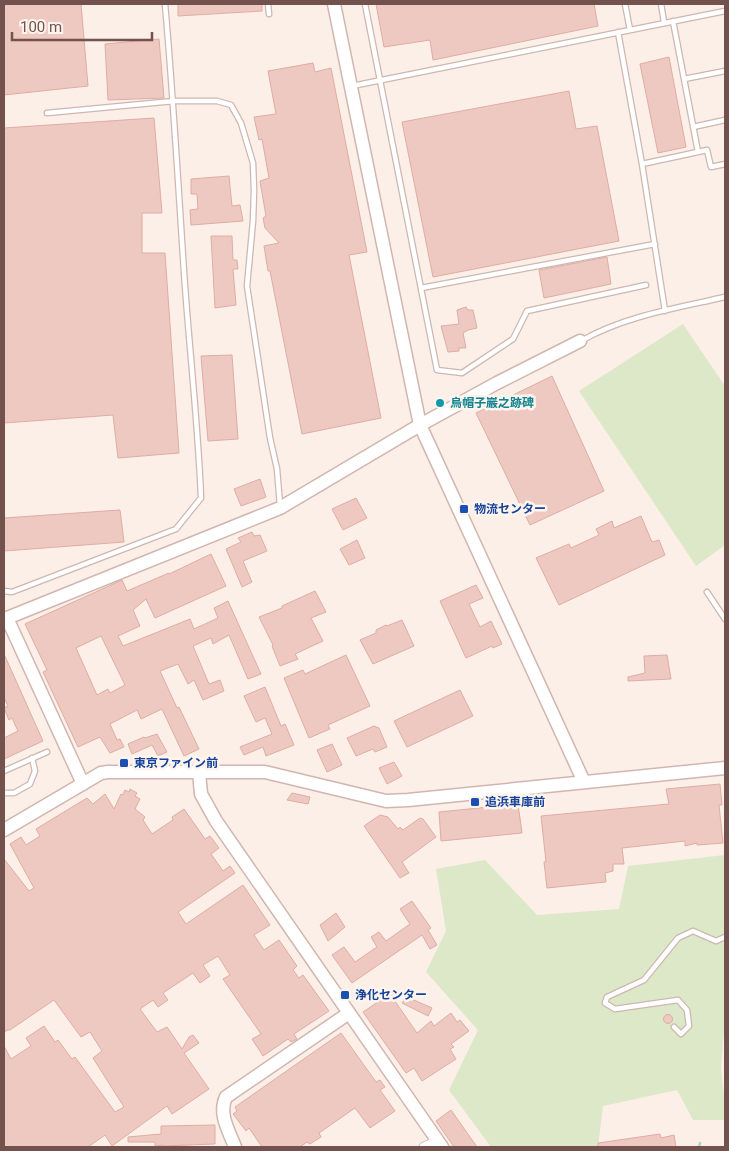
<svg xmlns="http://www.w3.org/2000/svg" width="729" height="1151" viewBox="0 0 729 1151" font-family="Roboto,'Noto Sans JP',sans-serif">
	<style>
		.green { fill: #dce8c7 }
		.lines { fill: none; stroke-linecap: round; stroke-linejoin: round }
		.stream { stroke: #a4d4d1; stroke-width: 2.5 }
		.building { fill: #eec9c1; stroke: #e0aca3; fill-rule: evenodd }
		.lane-casing { stroke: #ceb7b1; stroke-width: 7 }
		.street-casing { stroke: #ceb7b1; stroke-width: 11 }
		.secondary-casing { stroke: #d1b6af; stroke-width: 15 }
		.lane { stroke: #fff; stroke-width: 4.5 }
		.street { stroke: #fff; stroke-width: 9 }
		.secondary { stroke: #fff; stroke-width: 12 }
		.culture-dot { fill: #0f9aa8; stroke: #fef4ee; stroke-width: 2 }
		.transit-dot { fill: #1a4fb4; stroke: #fef4ee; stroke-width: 2 }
		.labels { text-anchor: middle; stroke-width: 5; stroke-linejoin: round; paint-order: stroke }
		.culture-label { font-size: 12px; font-weight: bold; fill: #0d838f; stroke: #fef4ee; text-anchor: start }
		.transit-label { font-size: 12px; font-weight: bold; fill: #164399; stroke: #fef4ee; text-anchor: start }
	</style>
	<rect width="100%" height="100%" fill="#fbefe8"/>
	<path class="green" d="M683 324 725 386V545L696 566 579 391Z
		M725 855V1018L721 1068 725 1105V1120H693L677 1090 603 1106 598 1147H491L449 1090 478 1030 426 972 446 931 436 869 485 860 537 915 619 909 628 866Z"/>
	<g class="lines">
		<path class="stream" d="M699 1147 700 1143"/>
	</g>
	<path class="building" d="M4 4H81L88 86 4 95Z
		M178 4H262V11L178 16Z
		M376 4H594L598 26 433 60 430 40 384 47Z
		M159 39 164 98 108 100 105 44Z
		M669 57 686 147 658 153 640 64Z
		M313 63 315 72 331 68 367 252 349 255 381 418 302 434 270 271H268L264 246 279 243 265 228 263 218 266 216 260 181 269 178 262 139 259 140 254 117 276 114 268 71Z
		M569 91 576 129 597 126 619 241 433 277 402 122Z
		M154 118 162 213H142V253H165L179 453 118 458 113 415 4 423V128Z
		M229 176 232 206 240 205 243 221 191 225 190 210 198 209 197 194H191V179Z
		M211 236H232L233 260H237L238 269H233L236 305 215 308Z
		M607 257 611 284 544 298 539 270Z
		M466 307 468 310H473L477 328 468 330 463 333 466 348H459V351L448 352 441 326 459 324 457 310Z
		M232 355 238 439 208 441 201 356Z
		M552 376 604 491 530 525 476 413Z
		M260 479 266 497 241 506 234 489Z
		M356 498 367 518 343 530 332 509Z
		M120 510 124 542 4 551V518Z
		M641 516 652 542 659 540 665 555 559 605 536 558 569 544 571 548 599 535 596 529 612 521 614 528Z
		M252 532 254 536 260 535 267 551 243 561 252 582 242 587 226 549 241 542 238 538Z
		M357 540 365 558 349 565 340 549Z
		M211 554 226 586 155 618 146 599 133 610 140 626 118 636 123 646 190 619 194 629 218 618 214 608 228 601 261 674 248 679 229 635 213 644 211 638 193 646 209 684 220 680 224 691 203 700 194 680 188 684 178 664 160 671 177 708 179 707 199 749 184 756 162 709 141 719 137 710 110 724 117 740 120 739 124 747 110 753 100 737 78 747 43 672 47 670 25 624 122 580 127 591 169 573V574ZM101 636 125 685 110 693 108 689 97 695 76 648Z
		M476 585 483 598 469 604 480 627 491 621 502 644 493 648 492 646 466 658 440 601Z
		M315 591 326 612 311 618 323 641 295 654 298 659 280 666 272 646 273 645 259 617 282 608V606Z
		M402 620 414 646 373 664 360 640 376 633V630L386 625 387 626Z
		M4 654 43 741 4 759V738L18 731 12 718 9 720 4 708 8 706 4 698Z
		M346 655 370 706 328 725 330 729 309 738 284 678 303 670 305 674Z
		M667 655 671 679 628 681V677L645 673 644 656Z
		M265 687 281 726 285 724 294 745 266 756 263 747 244 755 240 747 272 734 265 718 256 722 244 696Z
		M460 690 473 716 407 747 394 721Z
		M374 726 379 728 387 747 375 752 373 749 356 756 347 738Z
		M157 734 167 752 158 756 152 745 132 754 128 744 144 737 145 738Z
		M332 744 342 765 327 772 317 750Z
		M394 762 402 776 387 784 379 768Z
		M720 784 722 805H719L723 843 697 845V843L685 846V841L622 848 624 864H613V871L605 873 606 882 547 888 544 862H546L541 816 669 804 666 789Z
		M130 789 137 793 135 796 140 799 135 809 145 817 143 820 152 834 173 820 172 817 184 809 205 839 210 836 219 848 211 854 223 871 230 866 235 873 178 912 186 924 243 885 270 925 254 935 264 950 279 940 297 966 293 970 299 978 303 975 329 1011 294 1034 297 1039 291 1042 288 1039 263 1056 252 1039 261 1034 223 979 230 975 218 956 203 965 210 976 200 983 193 973 163 993 168 1000 158 1007 153 1000 140 1009 157 1032 167 1027 182 1049 189 1037 193 1035 199 1043 184 1053 209 1089 172 1114 167 1106 112 1146 105 1135 88 1147H4V1046L11 1059 31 1046 26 1038 44 1026 55 1042 58 1040 72 1059 75 1057 115 1112 124 1107 93 1058 102 1051 90 1032 81 1037 54 1000 10 1030H8L4 1032V859L29 891 34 888 10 844 21 837 26 845 40 836 36 829 87 798 93 804 105 794 114 809 121 794 123 795 125 790 129 792Z
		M292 793 310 797 308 804 287 800Z
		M518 804 522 833 441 841 439 812Z
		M380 815 388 817 398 829 400 827 403 830 420 818 423 819 436 837 402 862 409 873 400 878 364 826Z
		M412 901 431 928 428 930 437 945 430 949 422 935 352 983 332 955 344 947 355 962 377 947 371 937 379 932 386 941 410 924 400 909Z
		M336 913 345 927 328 941 320 925Z
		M390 994 417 1033 431 1021 434 1026 451 1013 457 1022 460 1020 469 1031 451 1044 454 1047 450 1049 456 1059 422 1081 414 1068 406 1073 363 1012Z
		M407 997 432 1008 428 1016 402 1003Z
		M663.5 1019a4.5 4.5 0 1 1 9 0a4.5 4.5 0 1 1-9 0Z
		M341 1033 376 1082 380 1080 385 1087 380 1090 395 1111 370 1128 355 1108 319 1133 321 1137 310 1144 307 1142 300 1147H262L249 1128 246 1131 233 1114 237 1111 235 1107Z
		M451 1110 477 1147H454L436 1121Z
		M215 1125V1144L162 1146V1145L155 1146V1142H128V1137L161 1134V1126Z
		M660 1134 661 1138 674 1135 676 1147H598V1143Z"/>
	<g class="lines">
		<g class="lane-casing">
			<path id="lane" d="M268 4 269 14
				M365 4 437 370 462 373 513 339 527 311 646 285
				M625 4 630 30
				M661 4 664 22
				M673 21 698 152
				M618 32 642 164 665 311
				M684 79 725 71
				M352 86 725 11
				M47 113 174 101H217L231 105 241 123 253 163 254 191 253 221 247 286 270 438 277 469 280 505
				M693 127 725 120
				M642 164 707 150 711 167 725 164
				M421 288 655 244
				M581 341C624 316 677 308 725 297
				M4 591 12 592 176 529 201 498C198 422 189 347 184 272 178 182 173 93 165 4
				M707 592 725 619
				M4 771 47 752
				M4 793H14L30 784 35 771 32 758
				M674 1027 681 1034 689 1026 687 1010 678 1000 615 1009 605 1003 607 997 644 980 678 938 693 931 716 941 725 937"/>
		</g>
		<g class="street-casing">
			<path id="street" d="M424 1147 438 1141"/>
		</g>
		<g class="secondary-casing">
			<path id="secondary" d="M334 4 420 425 584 782
				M199 772 201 794 216 821 442 1147
				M83 784 7 618 280 508 420 425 497 383 580 341
				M4 830 101 773 108 772H265L386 801 408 800 725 768
				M235 1147C229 1131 218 1114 226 1097L349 1013"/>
		</g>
		<use href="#lane" class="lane"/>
		<use href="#street" class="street"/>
		<use href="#secondary" class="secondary"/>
	</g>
	<circle class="culture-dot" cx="440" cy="403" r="5"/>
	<g class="transit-dot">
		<rect x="459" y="504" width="10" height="10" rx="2.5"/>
		<rect x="119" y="758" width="10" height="10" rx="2.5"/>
		<rect x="470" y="797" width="10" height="10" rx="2.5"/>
		<rect x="340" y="990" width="10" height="10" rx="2.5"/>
	</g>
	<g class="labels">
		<g class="culture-label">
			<text x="450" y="407">烏帽子巖之跡碑</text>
		</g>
		<g class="transit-label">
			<text x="474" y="513">物流センター</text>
			<text x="134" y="767">東京ファイン前</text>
			<text x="485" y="806">追浜車庫前</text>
			<text x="355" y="999">浄化センター</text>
		</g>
	</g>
	<rect width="729" height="1151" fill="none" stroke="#73524d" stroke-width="10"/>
	<path d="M12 32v8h140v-8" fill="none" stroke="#73524d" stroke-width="2.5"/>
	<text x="20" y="32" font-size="15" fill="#73524d" stroke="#fef4ee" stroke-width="4" paint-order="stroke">100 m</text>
</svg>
